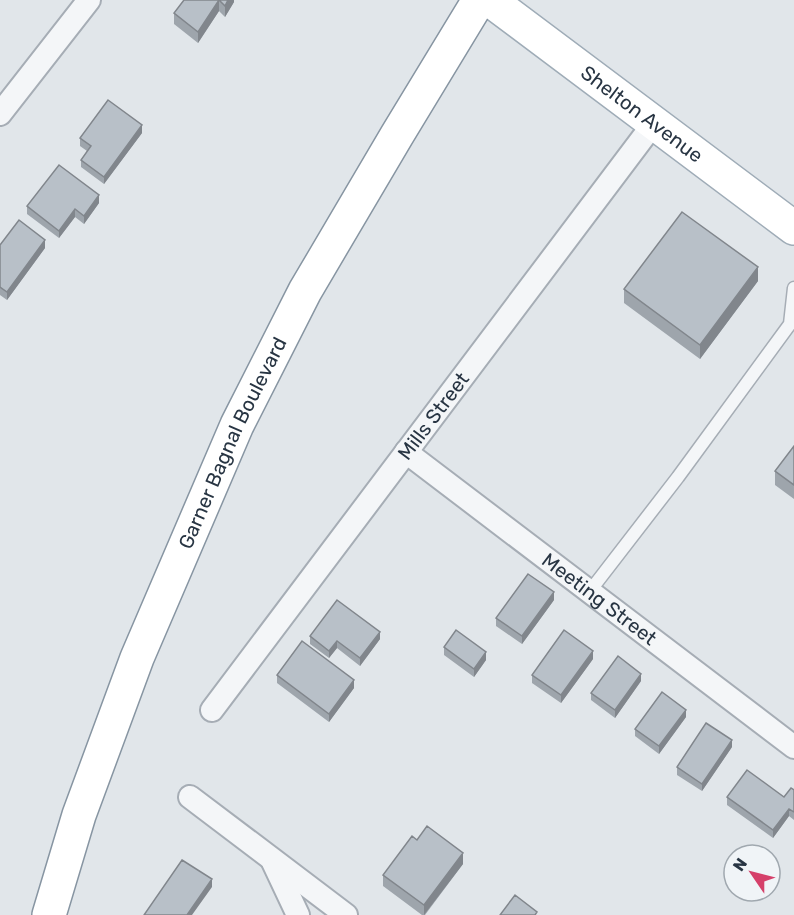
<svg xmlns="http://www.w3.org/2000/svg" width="794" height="915" viewBox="0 0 794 915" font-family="Rubik,sans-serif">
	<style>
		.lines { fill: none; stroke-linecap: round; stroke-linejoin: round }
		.service-casing { stroke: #a6adb5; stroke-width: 15 }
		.minor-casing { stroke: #a6adb5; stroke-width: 26 }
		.primary-casing { stroke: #9facb7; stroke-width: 36 }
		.trunk-casing { stroke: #8795a2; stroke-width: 36 }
		.service { stroke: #f4f6f8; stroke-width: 12 }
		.minor { stroke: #f4f6f8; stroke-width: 22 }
		.primary { stroke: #fff; stroke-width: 33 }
		.trunk { stroke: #fff; stroke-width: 33 }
		.wall { fill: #9ea5ac }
		.shaded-wall { fill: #81868c }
		.building { fill: #b8c0c8; stroke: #81868c; stroke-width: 1.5 }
		.labels { text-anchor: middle; stroke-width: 6; stroke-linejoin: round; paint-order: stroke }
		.street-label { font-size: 20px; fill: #283543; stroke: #f0f4f7 }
	</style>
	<rect width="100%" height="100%" fill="#e1e6ea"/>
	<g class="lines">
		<g class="service-casing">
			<path id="service" d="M794 288 790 324 794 322
				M590 591 678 477 790 324"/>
		</g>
		<g class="minor-casing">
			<g id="minor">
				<path d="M0 114 89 0"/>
				<path id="s1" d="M406 452 794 747"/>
				<path id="s2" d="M212 710 654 123"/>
				<path d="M190 797 346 915"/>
				<path d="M273 862 298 915"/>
			</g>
		</g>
		<g class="primary-casing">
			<g id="primary">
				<path id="s3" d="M490 0 794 228"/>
			</g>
		</g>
		<g class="trunk-casing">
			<g id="trunk">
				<path id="s4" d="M49 915 79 815 137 658 237 425 305 291 397 135 479 0"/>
			</g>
		</g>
		<use href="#service" class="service"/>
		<use href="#minor" class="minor"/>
		<use href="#primary" class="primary"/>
		<use href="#trunk" class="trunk"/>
	</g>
	<path class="wall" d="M184 0H234V2L225 17 219 11 198 43 174 24V13Z
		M142 133 104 184 81 167V160L87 151 80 146V138Z
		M99 203 84 224 75 217 59 238 27 214V206Z
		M0 245 45 248 7 300 0 295Z
		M758 281 700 359 624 303V289Z
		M794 446V499L775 485V471Z
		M554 600 522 644 496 626V618Z
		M310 636 380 639 360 666 337 648 329 658 310 644Z
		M444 647 486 660 474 677 444 655Z
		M593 659 561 703 532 683V675Z
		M277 675 354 688 329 722 277 683Z
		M641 681 615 718 591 700V693Z
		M686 717 659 754 635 736V729Z
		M732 747 702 791 677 775V767Z
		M794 790V820L789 816 773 838 727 805V797H784Z
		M417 840 463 864 425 915H422L383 886V875Z"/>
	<path class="shaded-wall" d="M219 0V11L198 43V32Z
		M228 0H234V2L225 17V6Z
		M142 125V133L104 184V177Z
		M99 195V203L84 224V216Z
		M75 209V217L59 238V231Z
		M45 240V248L7 300V292Z
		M758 267V281L700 359V345Z
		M554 592V600L522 644V636Z
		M380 632V639L360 666V658Z
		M337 641V648L329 658V651Z
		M593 651V659L561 703V695Z
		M486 652V660L474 677V669Z
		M641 674V681L615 718V710Z
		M354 680V688L329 722V714Z
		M686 710V717L659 754V746Z
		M732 740V747L702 791V784Z
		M789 809V816L773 838V830Z
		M463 853V864L424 915V905Z
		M212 879V887L192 915H187Z"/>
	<path class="building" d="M184 0H228L225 6 219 0 198 32 174 13Z
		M108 100 142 125 104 177 81 160 91 146 80 138Z
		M59 165 99 195 84 216 75 209 59 231 27 206Z
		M682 212 758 267 700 345 624 289Z
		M19 220 45 240 7 292 0 287V245Z
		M794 446V485L775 471Z
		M528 574 554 592 522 636 496 618Z
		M337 600 380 632 360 658 337 641 329 651 310 636Z
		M456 630 486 652 474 669 444 647Z
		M564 630 593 651 561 695 532 675Z
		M302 641 354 680 329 714 277 675Z
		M618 656 641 674 615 710 591 693Z
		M662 692 686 710 659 746 635 729Z
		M706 723 732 740 702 784 677 767Z
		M747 770 784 797 791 788 794 790V812L789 809 773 830 727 797Z
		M427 826 463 853 424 905 383 875 412 836 417 840Z
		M182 860 212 879 187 915H144Z
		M515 895 537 912 535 915H500Z"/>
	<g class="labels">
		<g class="street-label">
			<text dy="7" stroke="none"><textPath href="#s3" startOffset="190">Shelton Avenue</textPath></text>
			<text dy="7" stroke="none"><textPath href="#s2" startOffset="368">Mills Street</textPath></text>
			<text dy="7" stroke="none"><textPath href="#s4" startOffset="507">Garner Bagnal Boulevard</textPath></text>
			<text dy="7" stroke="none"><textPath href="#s1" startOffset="243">Meeting Street</textPath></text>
		</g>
	</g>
	<g transform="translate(752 873) rotate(305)"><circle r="28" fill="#f0f4f7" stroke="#a0a8af" stroke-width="1.5"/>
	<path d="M0-4.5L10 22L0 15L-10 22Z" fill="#d5406a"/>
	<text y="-9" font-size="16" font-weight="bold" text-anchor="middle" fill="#283543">N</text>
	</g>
</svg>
